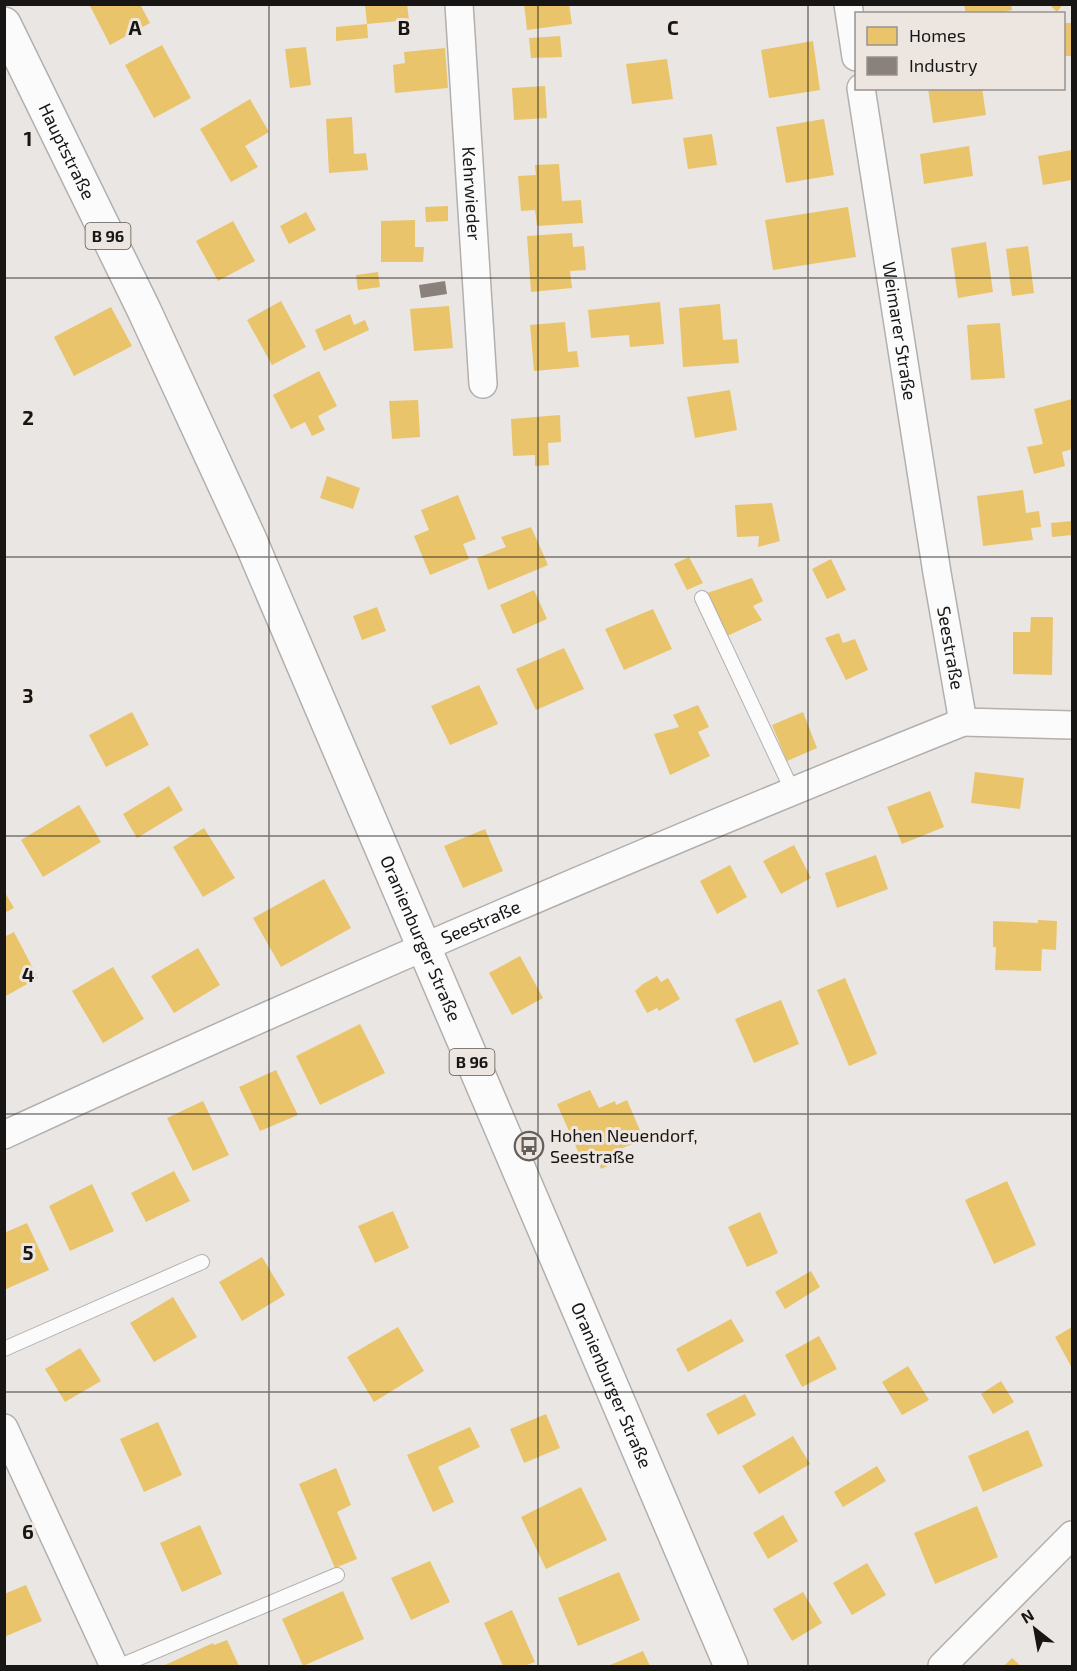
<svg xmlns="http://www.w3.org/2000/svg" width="1077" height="1671" viewBox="0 0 1077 1671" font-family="'Exo 2',sans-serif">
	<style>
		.homes { fill: #e9c46a }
		.industry { fill: #8a817c }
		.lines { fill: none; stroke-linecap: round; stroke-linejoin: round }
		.service-casing { stroke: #b2b0ae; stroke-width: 16 }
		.minor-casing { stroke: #b2b0ae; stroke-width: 30 }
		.primary-casing { stroke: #b2b0ae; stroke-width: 36 }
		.service { stroke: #fcfbfb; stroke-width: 14 }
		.minor { stroke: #fcfbfb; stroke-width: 27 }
		.primary { stroke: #fcfbfb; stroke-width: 33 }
		.grid { fill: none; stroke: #181614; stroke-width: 1.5; stroke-opacity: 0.55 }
		.labels { text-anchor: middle; stroke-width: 6; stroke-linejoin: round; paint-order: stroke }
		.shield { fill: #ede6e0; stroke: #585451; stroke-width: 1.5 }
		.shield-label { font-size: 16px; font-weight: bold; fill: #181614 }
		.street-label { font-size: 18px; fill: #181614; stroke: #ede6e0 }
		.poi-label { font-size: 18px; fill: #181614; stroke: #ede6e0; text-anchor: start }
		.grid-label { font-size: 20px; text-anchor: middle; font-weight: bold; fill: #181614; stroke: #ede6e0; stroke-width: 6; stroke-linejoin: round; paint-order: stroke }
	</style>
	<rect width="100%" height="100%" fill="#eae6e3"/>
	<path class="homes" d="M89 4H140L150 23 110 45Z
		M365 4H407L409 20 367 24Z
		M524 4H569L572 24 527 30Z
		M964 4H1011L1012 10 993 14H966Z
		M1049 4H1063L1057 12Z
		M1064 23H1072V56H1064Z
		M367 24 368 38 336 41V27Z
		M560 36 562 57 531 58 529 38Z
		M813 41 820 90 769 98 761 50Z
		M162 45 191 98 154 118 125 65Z
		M306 47 311 85 290 88 285 49Z
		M445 48 448 88 395 93 393 65 405 63 404 52Z
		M667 59 673 99 632 104 626 64Z
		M545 86 547 118 514 120 512 88Z
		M928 88H982L986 115 933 123Z
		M250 99 269 132 245 146 258 167 231 182 200 129Z
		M352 117 354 154 366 153 368 170 329 173 326 119Z
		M824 119 834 175 786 183 776 127Z
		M712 134 717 165 688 169 683 138Z
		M969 146 973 176 924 184 920 154Z
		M1072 150V180L1043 185 1038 156Z
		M559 164 562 201 581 200 583 223 537 226 535 210 521 211 518 176 536 175 535 165Z
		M448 206V221L426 222 425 207Z
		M848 207 856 257 773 270 765 220Z
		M306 212 316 230 289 244 280 226Z
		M415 220V247H424L423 262H381V221Z
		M233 221 255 261 218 281 196 241Z
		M572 233 573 247 584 246 586 270 570 271 572 288 531 292 527 236Z
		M986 242 993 292 958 298 951 248Z
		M1028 246 1034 293 1012 296 1006 249Z
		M378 272 380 287 358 290 356 275Z
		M281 301 306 347 272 365 247 320Z
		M660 302 664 344 630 347 629 335 591 338 588 310Z
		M720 304 723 340 737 339 739 363 683 367 679 308Z
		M449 306 453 348 414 351 410 309Z
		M111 307 132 346 74 376 54 337Z
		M350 314 354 325 365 320 369 330 324 351 315 330Z
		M565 322 568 352 577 351 579 367 534 371 530 325Z
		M1000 323 1005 378 971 380 967 325Z
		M319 371 337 406 318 416 325 430 312 436 305 422 291 429 273 395Z
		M730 390 737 430 695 438 687 397Z
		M1072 399V449L1062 452 1065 466 1034 474 1027 447 1043 444 1034 409Z
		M418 400 420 437 392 439 389 401Z
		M560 415 561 442 548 443 549 465 535 466V455L513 456 511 419Z
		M327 476 360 488 353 509 320 498Z
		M1023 490 1026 513 1039 511 1041 527 1031 528 1033 540 983 546 977 496Z
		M458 495 476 539 463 544 469 559 430 575 414 536 429 530 421 510Z
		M772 503 780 541 758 547 759 536 737 537 735 505Z
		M1072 521V535L1052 537 1051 523Z
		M531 527 548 565 488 590 477 558 506 547 501 537Z
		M689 557 703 583 687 590 674 564Z
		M831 559 846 590 827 599 812 569Z
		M752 578 763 601 753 606 762 620 727 636 707 593Z
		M534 590 547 619 513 634 500 605Z
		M377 607 386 631 362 640 353 616Z
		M653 609 672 649 624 670 605 629Z
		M1031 617H1053L1052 675 1013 674V632H1030Z
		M839 633 843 643 855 639 868 670 846 680 825 638Z
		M564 648 584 689 536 710 516 669Z
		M479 685 498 724 450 745 431 706Z
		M698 705 709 727 698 732 710 756 670 775 654 734 679 727 673 715Z
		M132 712 149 745 106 767 89 735Z
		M803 712 817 748 787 761 772 725Z
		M975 772 1024 778 1020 809 971 803Z
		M169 786 183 810 137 838 123 814Z
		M930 791 944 827 902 844 887 807Z
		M79 805 101 842 43 877 21 840Z
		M204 828 235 878 203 897 173 847Z
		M485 829 503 871 463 888 444 846Z
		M794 845 811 878 781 894 763 861Z
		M876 855 888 889 837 908 825 873Z
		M730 865 747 897 717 914 700 881Z
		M324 879 351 928 281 967 253 918Z
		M4 891 14 908 4 913Z
		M1038 920 1057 921 1056 950 1042 949 1041 971 995 970 996 947H993V921L1038 923Z
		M14 932 38 978 4 997V937Z
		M198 948 220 985 174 1013 151 976Z
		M520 956 543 998 512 1015 489 973Z
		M113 967 144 1019 103 1043 72 991Z
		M657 976 661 982 668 978 680 999 659 1011 657 1008 647 1013 635 991 643 984Z
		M845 978 877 1054 849 1066 817 990Z
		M781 1000 799 1044 754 1063 735 1019Z
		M360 1024 385 1073 320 1105 296 1056Z
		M276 1070 298 1115 260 1131 239 1087Z
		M590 1090 599 1108 615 1101 616 1105 627 1100 642 1135 631 1140 633 1144 612 1152 617 1162 601 1169 597 1159 584 1165 557 1104Z
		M203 1101 229 1155 193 1171 167 1118Z
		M174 1171 190 1201 146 1222 131 1193Z
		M1007 1181 1036 1245 994 1264 965 1200Z
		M92 1184 114 1231 70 1251 49 1206Z
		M393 1211 409 1248 375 1263 358 1226Z
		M760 1212 778 1253 747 1267 728 1227Z
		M27 1223 49 1270 4 1290V1233Z
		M262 1257 285 1295 242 1321 219 1282Z
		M811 1271 820 1287 785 1309 775 1292Z
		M173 1297 197 1337 154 1362 130 1323Z
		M731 1319 744 1341 688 1372 676 1349Z
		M398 1327 424 1371 374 1402 347 1357Z
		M1072 1327V1368L1055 1337Z
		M819 1336 837 1369 802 1387 785 1355Z
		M80 1348 101 1381 65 1402 45 1369Z
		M908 1366 929 1400 902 1415 882 1382Z
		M1001 1381 1014 1402 993 1414 981 1394Z
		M745 1394 756 1415 718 1435 706 1414Z
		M546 1414 560 1448 524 1463 510 1429Z
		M158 1422 182 1475 144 1492 120 1439Z
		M470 1427 480 1447 438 1467 454 1502 433 1512 407 1455Z
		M1028 1430 1043 1466 983 1492 968 1456Z
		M793 1436 810 1464 759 1494 742 1466Z
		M877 1466 886 1481 843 1507 834 1492Z
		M336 1468 351 1505 337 1512 357 1559 335 1568 299 1484Z
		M581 1487 607 1540 546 1569 521 1517Z
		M977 1506 998 1557 935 1584 914 1533Z
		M783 1515 798 1541 768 1559 753 1533Z
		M200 1525 222 1574 182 1592 160 1543Z
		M430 1561 450 1602 411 1620 391 1578Z
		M867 1563 886 1595 852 1615 833 1583Z
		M619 1572 640 1620 578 1646 558 1598Z
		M26 1585 42 1621 4 1637V1594Z
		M343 1591 364 1639 303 1666 282 1619Z
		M803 1592 822 1623 792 1641 773 1609Z
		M512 1610 535 1662 524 1666H503L484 1623Z
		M227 1640 239 1666H166L165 1665 213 1643 214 1645Z
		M643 1651 650 1666H608Z
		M1012 1658 1021 1666H1004Z"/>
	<path class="industry" d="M445 281 447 294 421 298 419 285Z"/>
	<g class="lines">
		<g class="service-casing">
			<path id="service" d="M702 598 792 790
				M4 1349 202 1262
				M120 1666 337 1575"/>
		</g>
		<g class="minor-casing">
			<g id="minor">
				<path id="s1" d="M459 4 483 384"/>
				<path d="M848 4 856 57"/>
				<path id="s2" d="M861 88 937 573 963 722 1072 725"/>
				<path id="s3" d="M4 1135C320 989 640 852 963 722"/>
				<path d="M4 1428 114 1666"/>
				<path d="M942 1666 1072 1535"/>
			</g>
		</g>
		<g class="primary-casing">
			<g id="primary">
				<path id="s4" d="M4 24 144 310 250 540 731 1666"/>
			</g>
		</g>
		<use href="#service" class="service"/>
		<use href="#minor" class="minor"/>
		<use href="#primary" class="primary"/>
	</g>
	<path class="grid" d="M269 4V1666M538 4V1666M808 4V1666M4 278H1072M4 557H1072M4 836H1072M4 1114H1072M4 1392H1072"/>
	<defs>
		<g id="bus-ring" transform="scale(1.5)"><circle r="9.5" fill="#ede6e0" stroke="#625f5c" stroke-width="1.5"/><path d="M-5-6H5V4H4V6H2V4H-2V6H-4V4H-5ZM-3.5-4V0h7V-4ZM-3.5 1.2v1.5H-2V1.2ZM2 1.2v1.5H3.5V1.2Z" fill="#625f5c"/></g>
	</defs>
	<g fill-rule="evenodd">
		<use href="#bus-ring" x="529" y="1146"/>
	</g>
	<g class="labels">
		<g class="shield">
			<rect x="85.5" y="223" width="45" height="26" rx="4.5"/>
			<rect x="449.5" y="1049" width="45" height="26" rx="4.5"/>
		</g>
		<g class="shield-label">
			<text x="108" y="242">B 96</text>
			<text x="472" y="1068">B 96</text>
		</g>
		<g class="street-label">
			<text dy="6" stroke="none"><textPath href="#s4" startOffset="142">Hauptstraße</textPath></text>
			<text dy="6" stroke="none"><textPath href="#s1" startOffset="190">Kehrwieder</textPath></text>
			<text dy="6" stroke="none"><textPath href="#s2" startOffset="246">Weimarer Straße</textPath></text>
			<text dy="6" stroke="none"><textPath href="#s2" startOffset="567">Seestraße</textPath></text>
			<text dy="6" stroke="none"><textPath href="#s3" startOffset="522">Seestraße</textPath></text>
			<text dy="6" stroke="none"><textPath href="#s4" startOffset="1005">Oranienburger Straße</textPath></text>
			<text dy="6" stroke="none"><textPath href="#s4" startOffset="1491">Oranienburger Straße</textPath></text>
		</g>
		<g class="poi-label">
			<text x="550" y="1142">Hohen Neuendorf,<tspan x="550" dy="21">Seestraße</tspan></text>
		</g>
	</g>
	<g class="grid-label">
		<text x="135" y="35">A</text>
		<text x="404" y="35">B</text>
		<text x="673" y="35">C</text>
		<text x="28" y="146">1</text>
		<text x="28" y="425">2</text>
		<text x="28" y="703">3</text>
		<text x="28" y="982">4</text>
		<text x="28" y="1260">5</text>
		<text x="28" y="1539">6</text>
	</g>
	<rect width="1077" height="1671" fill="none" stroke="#181614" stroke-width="12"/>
	<rect x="855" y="12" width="210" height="78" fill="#ede6e0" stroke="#98938e" stroke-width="1.5"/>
	<rect x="867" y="27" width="30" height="18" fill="#e9c46a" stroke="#98938e" stroke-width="1.5"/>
	<text x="909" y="42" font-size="18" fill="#181614">Homes</text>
	<rect x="867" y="57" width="30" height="18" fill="#8a817c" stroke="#98938e" stroke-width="1.5"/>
	<text x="909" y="72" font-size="18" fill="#181614">Industry</text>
	<g transform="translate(1035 1629) rotate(329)" stroke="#ede6e0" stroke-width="4.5" paint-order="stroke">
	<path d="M0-4.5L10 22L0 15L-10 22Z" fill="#181614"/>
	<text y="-9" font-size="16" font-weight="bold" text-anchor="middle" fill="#181614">N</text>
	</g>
</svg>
